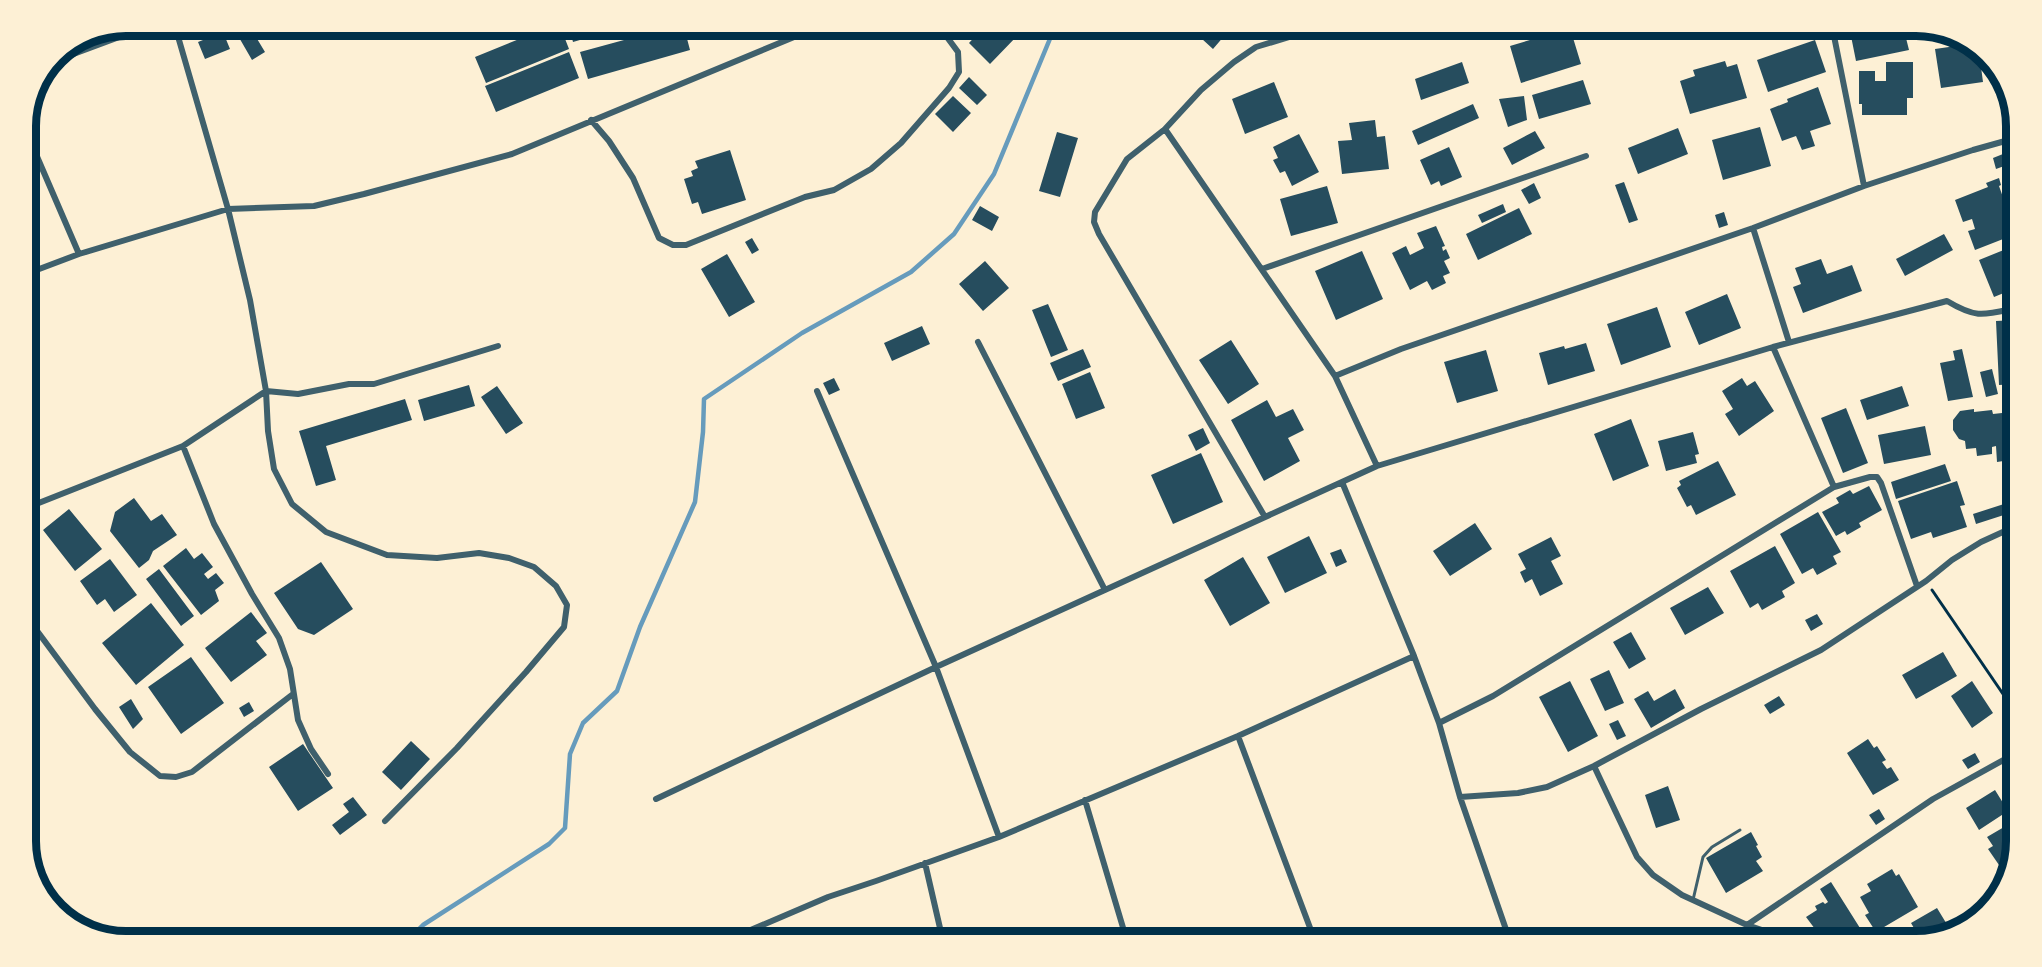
<svg xmlns="http://www.w3.org/2000/svg" width="2042" height="967" viewBox="0 0 2042 967" font-family="Lora,serif">
	<style>
		.lines { fill: none; stroke-linecap: round; stroke-linejoin: round }
		.stream { stroke: #669bbc; stroke-width: 4.5 }
		.building { fill: #264d5e }
		.path { stroke: #003049; stroke-width: 3 }
		.service { stroke: #3f606c; stroke-width: 3 }
		.minor { stroke: #3f606c; stroke-width: 6 }
		.rim { fill: none; stroke: #003049; stroke-width: 8 }
	</style>
	<rect width="100%" height="100%" fill="#fdf0d5"/>
	<g class="lines">
		<path class="stream" d="M407 941 423 925 549 844 565 828 570 754 583 723 617 691 640 627 695 502 703 432 704 399 802 333 911 272 954 234 994 174 1054 29"/>
	</g>
	<path class="building" d="M1849 26H1903L1909 50 1856 61Z
		M1190 28H1231L1213 49Z
		M1570 28 1581 64 1521 83 1510 46Z
		M950 29H967L956 38Z
		M982 29H1016L1020 33 990 64 969 43Z
		M539 31H562L569 49 486 83 475 57Z
		M570 31H611L573 42Z
		M657 31H685L690 50 588 79 580 52Z
		M223 32 230 49 205 59 198 42Z
		M241 32H253L265 52 252 60 237 34Z
		M1815 40 1826 72 1768 92 1757 60Z
		M1970 44 1979 52 1983 82 1941 88 1935 49Z
		M569 52 579 78 496 112 485 86Z
		M1725 61 1727 67 1737 64 1747 98 1690 114 1680 81 1695 76 1693 70Z
		M1462 62 1469 83 1421 100 1415 79Z
		M1886 62H1913V98H1907V115H1862V104H1859V71H1875V81H1886Z
		M969 77 987 95 977 105 959 88Z
		M1583 80 1591 104 1539 119 1532 95Z
		M1274 82 1288 117 1245 134 1232 99Z
		M1818 87 1831 124 1810 131 1815 146 1802 150 1796 136 1782 141 1770 109 1788 102 1787 99Z
		M953 96 971 113 953 132 935 114Z
		M1524 96 1527 120 1508 127 1499 99Z
		M1473 104 1479 118 1418 145 1412 131Z
		M1375 120 1377 137 1385 136 1389 169 1342 174 1338 141 1352 140 1349 123Z
		M1760 127 1771 166 1723 180 1712 140Z
		M1678 128 1688 154 1638 174 1628 148Z
		M1535 131 1545 148 1512 165 1503 148Z
		M1057 132 1078 138 1060 197 1039 191Z
		M1299 134 1319 172 1292 186 1285 171 1280 173 1273 160 1278 158 1273 147Z
		M1449 147 1462 177 1441 186 1439 181 1431 185 1420 160Z
		M730 150 746 200 702 214 698 202 692 204 684 179 693 176 691 171 698 168 695 161Z
		M2003 154 2007 165 1996 169 1993 158Z
		M1999 178 2001 185 1999 186 2016 234 1975 250 1968 231 1975 229 1972 219 1963 222 1955 200 1988 187 1986 183Z
		M1624 182 1638 220 1629 223 1615 185Z
		M1534 183 1541 198 1529 204 1521 190Z
		M1327 186 1338 223 1291 236 1280 199Z
		M1503 204 1506 212 1482 223 1478 215Z
		M980 206 999 217 992 231 972 220Z
		M1519 208 1532 234 1478 260 1466 234Z
		M1724 212 1728 225 1719 228 1715 215Z
		M1436 226 1445 246 1442 247 1443 251 1446 249 1450 258 1444 261 1450 273 1443 276 1446 283 1432 290 1427 281 1410 290 1392 253 1406 246 1410 255 1424 248 1417 233Z
		M1944 234 1953 250 1905 276 1896 259Z
		M752 238 759 250 752 254 745 242Z
		M2016 245V288L1994 297 1979 260Z
		M1362 251 1383 299 1336 320 1315 271Z
		M727 254 755 302 729 317 701 269Z
		M1821 259 1827 274 1852 265 1862 291 1803 313 1793 287 1801 284 1795 268Z
		M985 261 1009 288 983 311 959 284Z
		M1727 294 1741 328 1699 345 1685 312Z
		M1048 304 1068 350 1051 357 1032 310Z
		M1657 307 1671 347 1621 365 1607 324Z
		M2016 320V340L2005 341 2007 370H2016V384L1999 385 1996 321Z
		M922 326 930 344 892 361 884 343Z
		M1231 340 1259 384 1228 404 1199 360Z
		M1586 343 1595 371 1548 385 1539 353 1564 346 1565 349Z
		M1083 349 1091 367 1058 381 1050 363Z
		M1962 349 1973 397 1948 401 1940 363 1955 360 1953 351Z
		M1486 350 1498 391 1457 403 1444 362Z
		M1992 369 1998 394 1986 397 1980 372Z
		M1090 372 1105 408 1076 419 1062 384Z
		M834 378 840 390 829 395 823 383Z
		M1742 378 1747 386 1755 381 1774 411 1739 436 1725 414 1733 409 1722 391Z
		M469 385 475 406 424 421 418 400Z
		M497 386 523 423 506 434 481 397Z
		M1902 386 1909 406 1867 420 1860 400Z
		M405 399 412 420 326 446 336 480 316 486 299 431Z
		M1267 400 1276 417 1293 409 1304 430 1288 438 1300 461 1264 481 1231 420Z
		M1846 408 1868 463 1843 473 1821 418Z
		M1974 409V412L1992 410 1993 414 2011 412 2012 425 2016 424V450L2009 451 2010 460 1997 462 1996 446 1992 447V454L1977 456 1976 448 1966 449 1965 441 1959 439 1953 430V420L1960 411Z
		M1631 419 1649 466 1613 481 1594 434Z
		M1925 426 1931 455 1884 464 1878 435Z
		M1203 428 1210 443 1196 451 1188 435Z
		M1693 432 1699 454 1695 455 1697 463 1666 471 1658 441Z
		M1201 453 1223 502 1173 524 1151 475Z
		M1718 461 1736 495 1696 515 1691 505 1687 507 1677 488 1681 485 1679 481Z
		M1945 464 1951 481 1896 499 1891 482Z
		M1957 481 1965 505 1960 506 1967 527 1933 538 1931 532 1911 539 1898 501Z
		M1869 486 1882 510 1859 523 1861 527 1847 535 1845 531 1836 536 1822 512 1839 503 1836 498 1850 490 1853 494Z
		M134 498 151 521 162 514 177 535 153 551 149 560 139 568 110 531 115 512Z
		M2004 504 2007 514 1976 524 1973 514Z
		M69 509 102 549 75 571 43 530Z
		M1818 512 1841 552 1833 556 1837 564 1817 575 1813 568 1802 574 1780 534Z
		M1475 523 1492 549 1450 576 1433 551Z
		M1309 536 1327 573 1285 593 1267 557Z
		M1551 537 1561 556 1551 561 1563 584 1540 596 1532 579 1525 583 1520 572 1526 569 1518 554Z
		M1775 546 1795 583 1782 591 1785 597 1762 610 1758 603 1750 608 1730 571Z
		M186 548 194 559 202 553 213 567 204 574 208 579 216 573 224 583 215 590 219 601 201 615 163 566Z
		M1341 549 1347 562 1336 567 1330 553Z
		M1243 557 1270 603 1230 626 1204 580Z
		M110 559 137 595 114 612 105 599 97 605 80 581Z
		M321 562 353 609 314 635 298 629 274 593Z
		M159 569 194 616 181 626 146 579Z
		M1708 587 1724 613 1685 635 1670 608Z
		M151 603 184 645 136 685 102 643Z
		M251 612 267 633 256 641 267 655 231 682 205 648Z
		M1817 614 1823 624 1811 631 1805 620Z
		M1631 632 1646 659 1629 669 1613 642Z
		M1943 652 1957 676 1916 699 1902 675Z
		M2016 654V672L2008 661Z
		M191 657 224 703 181 734 148 687Z
		M1609 670 1624 703 1605 711 1590 679Z
		M1570 681 1598 736 1568 752 1539 697Z
		M1972 681 1993 713 1972 728 1951 696Z
		M1675 689 1685 708 1651 728 1634 699 1648 691 1654 701Z
		M1779 696 1785 705 1770 714 1764 705Z
		M131 699 143 719 133 729 119 707Z
		M249 702 254 711 244 717 239 708Z
		M1618 720 1626 736 1617 740 1609 724Z
		M1868 739 1874 748 1877 746 1886 760 1882 762 1887 769 1891 767 1899 780 1873 795 1847 753Z
		M411 741 430 759 401 790 382 772Z
		M303 744 333 788 298 811 269 767Z
		M1975 753 1980 762 1968 769 1962 760Z
		M2016 773V809L2004 788 2009 786 2005 780Z
		M1668 786 1680 820 1656 828 1645 795Z
		M1995 790 2008 811 1979 830 1966 808Z
		M353 797 367 815 340 835 332 825 349 812 343 804Z
		M1879 809 1885 819 1876 825 1869 815Z
		M2016 820V841L2012 863 2005 867 2003 863 1999 865 1988 849 1993 846 1987 837Z
		M1751 832 1758 845 1756 846 1762 857 1756 861 1763 871 1726 893 1706 858Z
		M1892 869 1896 876 1899 874 1918 907 1879 930 1877 927 1874 929 1865 915 1869 913 1860 897 1871 891 1867 884Z
		M1831 882 1865 936 1855 941H1824L1806 917 1817 910 1815 906 1823 902 1825 904 1828 902 1820 889Z
		M1937 908 1951 931 1921 940 1911 923Z
		M1889 933 1894 941H1875Z"/>
	<g class="lines">
		<path class="path" d="M1932 590 2016 713"/>
		<path class="service" d="M1693 900 1703 857 1712 847 1740 830"/>
		<path class="minor" d="M1832 26 1864 186
			M177 33 228 209 250 300 266 391 268 431 274 469 292 504 326 532 387 555 437 558 479 553 509 558 534 567 556 586 567 605 564 627 526 672 457 748 385 821
			M52 62 130 33
			M591 120 609 141 633 178 659 238 673 245H686L805 197 834 190 871 169 901 143 949 88 959 72 958 52 941 29
			M1165 129 1335 376 1377 466
			M26 131 79 254
			M1753 228 1789 342
			M1262 269 1586 156
			M26 274 79 254 228 209 314 206 364 194 512 154 811 30
			M978 342 1105 590
			M1773 347 1834 487
			M1335 376 1401 349 1753 228 1864 186 1973 150 2016 138
			M817 391 936 667 999 837
			M183 446 214 524 252 594 279 638 290 669 298 720 311 749 328 774
			M1342 482 1414 656 1439 723 1460 797 1510 941
			M26 508 183 446 266 391 298 394 349 384H374L498 346
			M1265 517 1099 234 1094 222 1095 212 1127 159 1165 129 1201 90 1234 62 1256 47 1296 35 1337 33 1373 28
			M26 616 95 709 130 752 160 776 176 777 192 772 293 694
			M1439 723 1493 696 1834 487 1870 477H1877L1881 483 1917 586
			M1238 736 1315 941
			M1594 766 1637 857 1653 875 1682 895 1747 925 1794 941
			M1460 797 1518 793 1547 787 1594 766 1701 709 1821 650 1926 581 1952 560 1981 542 2016 526
			M656 799 936 667 1377 466 1773 347 1947 301C1977 319 1984 315 2016 308
			M1085 800 1127 941
			M925 863 943 941
			M1747 925 1933 799 2016 753
			M725 941 828 897 876 881 999 837 1238 736 1414 656"/>
	</g>
	<path d="M0 0H2042V967H0ZM126 36H1916A90 90 0 0 1 2006 126V841A90 90 0 0 1 1916 931H126A90 90 0 0 1 36 841V126A90 90 0 0 1 126 36Z" fill="#fdf0d5" fill-rule="evenodd"/>
	<path class="rim" d="M126 36H1916A90 90 0 0 1 2006 126V841A90 90 0 0 1 1916 931H126A90 90 0 0 1 36 841V126A90 90 0 0 1 126 36Z"/>
</svg>
